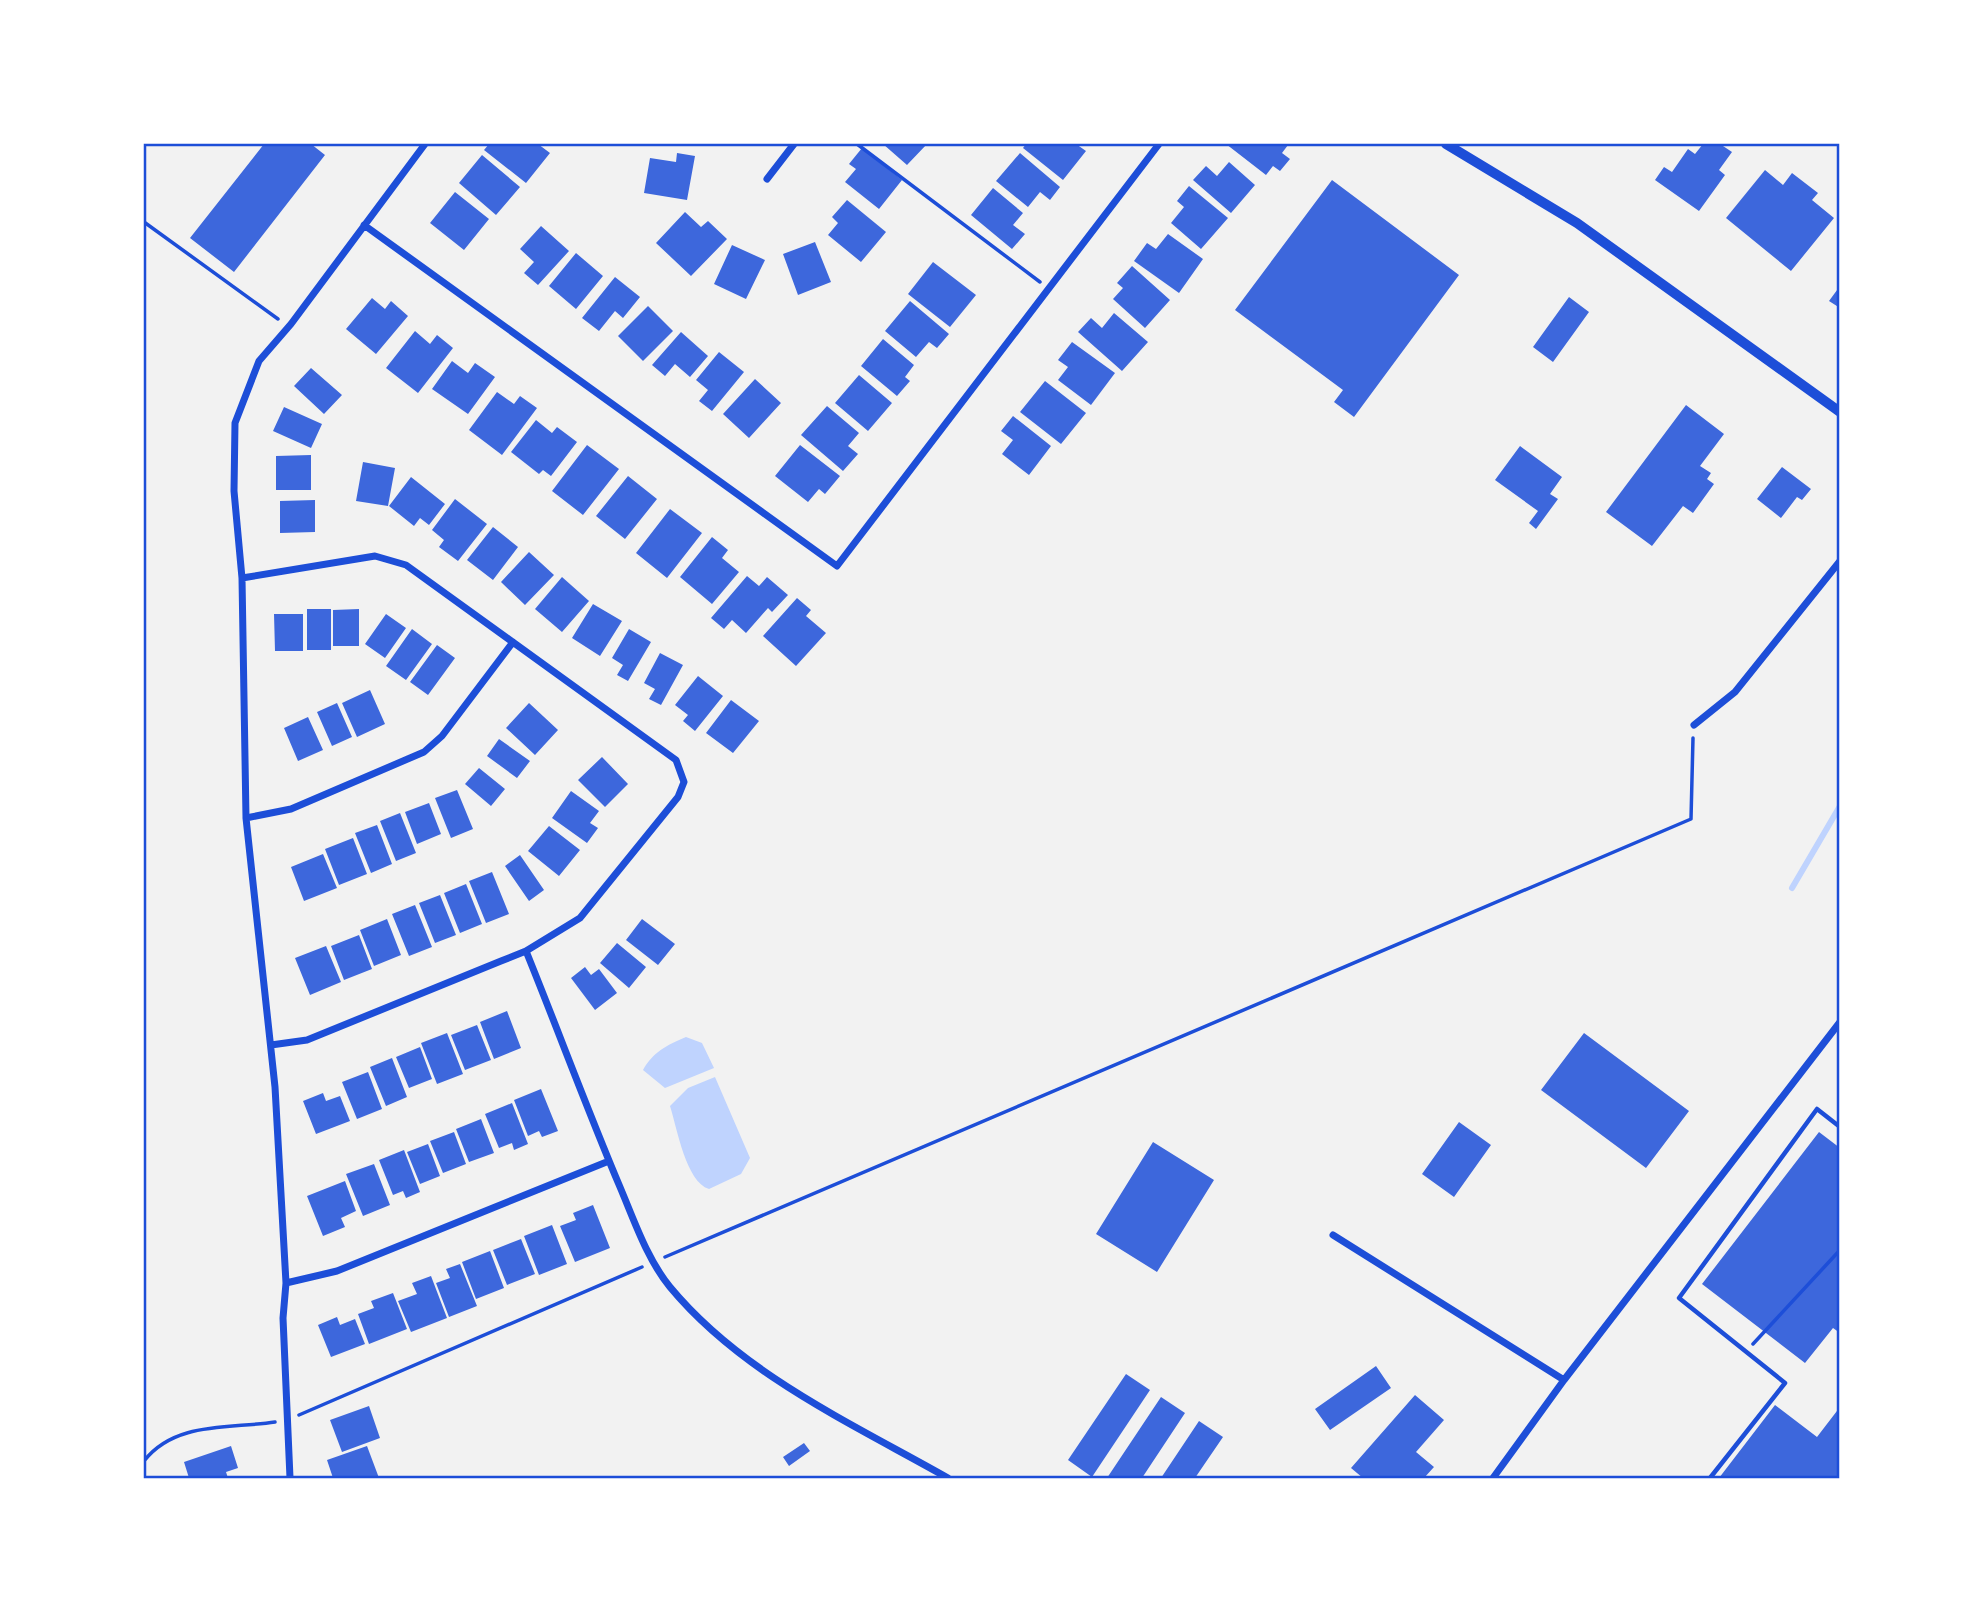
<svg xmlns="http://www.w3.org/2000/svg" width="1983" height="1622" viewBox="0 0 1983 1622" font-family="'Source Serif 4',serif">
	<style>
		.water { fill: #bfd3fe }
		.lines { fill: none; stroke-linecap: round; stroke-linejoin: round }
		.stream { stroke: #bfd3fe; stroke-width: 6 }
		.building { fill: #3d67dc }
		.path { stroke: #1d4ed8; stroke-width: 3.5 }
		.service { stroke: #1d4ed8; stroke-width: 4.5 }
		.minor { stroke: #1d4ed8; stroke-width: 7 }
		.tertiary { stroke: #1d4ed8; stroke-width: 10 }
		.neatline { fill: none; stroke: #1d4ed8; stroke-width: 2.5 }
	</style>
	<rect width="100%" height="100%" fill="#f2f2f2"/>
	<path class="water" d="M686 1037 702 1043 714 1068 665 1088 643 1070C653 1052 667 1045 686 1037Z
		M715 1077 750 1158 741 1174 709 1189C686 1182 677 1128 670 1106L688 1088Z"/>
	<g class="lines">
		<path class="stream" d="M1792 888 1840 806"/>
	</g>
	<path class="building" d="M264 144H311L325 155 234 272 190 238Z
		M489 144H538L550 153 526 183 484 150Z
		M883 144H927L907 165Z
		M1026 144H1076L1086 151 1063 180 1023 148Z
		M1226 144H1286L1288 145 1282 153 1290 159 1280 171 1273 166 1266 175Z
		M1703 144H1720L1732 152 1719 170 1725 175 1699 211 1655 180 1664 167 1672 172 1688 149 1695 154Z
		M862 148 902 180 879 209 845 182 856 169 849 164Z
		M677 153 695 156 687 200 644 193 650 158 676 162Z
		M1020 153 1060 187 1050 200 1040 192 1028 207 996 181Z
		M482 155 520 187 496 215 459 183Z
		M1229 162 1255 185 1231 213 1193 180 1206 166 1217 176Z
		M1765 170 1783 185 1792 173 1818 193 1812 200 1834 218 1791 271 1726 218Z
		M1332 180 1459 275 1354 417 1334 402 1343 390 1235 310Z
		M1189 186 1228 218 1201 249 1171 223 1184 207 1177 201Z
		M993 188 1023 213 1013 225 1025 234 1012 249 971 215Z
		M455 192 489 219 464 250 430 223Z
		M847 200 886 232 861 262 828 235 838 223 832 217Z
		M685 212 701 227 708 221 727 239 691 276 656 243Z
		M541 226 569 251 538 285 524 273 534 262 520 249Z
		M1168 234 1203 259 1179 293 1134 261 1147 243 1156 249Z
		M815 242 831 282 798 295 783 254Z
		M732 245 765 260 746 299 714 284Z
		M576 253 603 276 576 309 549 286Z
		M933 262 976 295 950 327 908 294Z
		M1132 266 1170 300 1145 328 1113 299 1123 288 1117 283Z
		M615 277 640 297 623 318 615 311 599 331 582 318Z
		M1840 286V308L1829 301Z
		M1569 297 1589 312 1553 362 1533 347Z
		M372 298 385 309 391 301 408 316 376 354 346 329Z
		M910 301 949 334 937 348 929 342 916 357 885 331Z
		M648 306 673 331 643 361 618 336Z
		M1114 313 1148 342 1122 371 1078 332 1091 318 1102 328Z
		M415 331 430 344 437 335 453 348 418 393 386 368Z
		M681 332 708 356 690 377 675 364 665 376 652 365Z
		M883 339 914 365 905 377 910 381 897 396 861 366Z
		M1072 342 1115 373 1091 405 1058 380 1068 367 1058 360Z
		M719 352 744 372 712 411 699 401 708 390 696 380Z
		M452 361 468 373 475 363 495 377 468 414 432 389Z
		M311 368 342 395 324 414 294 386Z
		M859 375 892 403 868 431 835 403Z
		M755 379 781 403 749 438 723 414Z
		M1045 381 1086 413 1061 444 1020 412Z
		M497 392 514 404 520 396 537 408 502 455 469 430Z
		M1686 405 1724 434 1700 466 1711 473 1707 479 1714 484 1693 513 1683 506 1652 546 1606 512Z
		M827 406 859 433 848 446 858 454 843 471 801 435Z
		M284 407 322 424 311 448 273 431Z
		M1013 416 1051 446 1029 475 1002 454 1013 440 1001 431Z
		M536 420 552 433 557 427 577 442 551 476 543 470 539 474 511 452Z
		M587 445 619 469 583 515 552 491Z
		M800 445 840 476 825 494 819 489 808 502 775 476Z
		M1520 446 1562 477 1550 494 1558 499 1536 529 1529 523 1538 511 1495 480Z
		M311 455V490H276V456Z
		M363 462 395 468 388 506 356 501Z
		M1782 467 1811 489 1802 500 1797 497 1781 518 1757 499Z
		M628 476 657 499 625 539 596 516Z
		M411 477 445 504 429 525 420 518 414 526 389 506Z
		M455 499 487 524 458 561 439 547 444 540 432 530Z
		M315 500V532L280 533V501Z
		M670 509 702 533 667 578 636 553Z
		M493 527 518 547 493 580 467 560Z
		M712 537 728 550 722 558 739 572 712 604 680 577Z
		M529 552 554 575 525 605 501 582Z
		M747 576 759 586 767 577 788 595 772 612 768 608 746 633 732 620 724 629 711 618Z
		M562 577 589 601 562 632 535 609Z
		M797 598 811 610 806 616 826 633 796 666 763 636Z
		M593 604 622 621 600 656 572 638Z
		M307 609H331V650H307Z
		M359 609V646H333V610Z
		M274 614H303V651H275Z
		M386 614 406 628 385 658 365 644Z
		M412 629 432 644 406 680 386 666Z
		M629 629 651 642 628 681 617 675 623 665 612 658Z
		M437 645 455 658 428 695 410 682Z
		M660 653 683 665 661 705 649 699 655 689 644 683Z
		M698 676 723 696 695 731 683 721 688 715 675 705Z
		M370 690 385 724 357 737 342 703Z
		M731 700 759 721 733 753 706 733Z
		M337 703 352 737 332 746 317 712Z
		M529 703 558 730 535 755 506 728Z
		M308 717 323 750 298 761 284 728Z
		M499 739 530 761 517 778 487 756Z
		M602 757 628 784 605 807 578 780Z
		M479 768 505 789 491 806 465 784Z
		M457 790 473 829 451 838 435 798Z
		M571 791 599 811 590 823 598 828 587 843 552 818Z
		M429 803 441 834 417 844 405 812Z
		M400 813 416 853 396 861 380 821Z
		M377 825 392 864 371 873 355 833Z
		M549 826 580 850 559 876 528 851Z
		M353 838 367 874 339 885 325 849Z
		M323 854 337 888 304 901 291 867Z
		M520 855 544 890 529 901 505 866Z
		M492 872 509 914 486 923 469 881Z
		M466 884 482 924 460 933 444 893Z
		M440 895 456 935 435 943 419 903Z
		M415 905 432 947 409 956 392 914Z
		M387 919 401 955 374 966 360 930Z
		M642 919 675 944 658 965 626 940Z
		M359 935 372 969 344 980 331 946Z
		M617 943 646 967 629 988 600 963Z
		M326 946 341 982 310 995 295 958Z
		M585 967 591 975 599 969 617 993 595 1010 571 978Z
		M507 1011 521 1048 494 1059 480 1022Z
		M477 1025 491 1060 465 1070 451 1035Z
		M447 1033 463 1074 437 1084 421 1043Z
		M1584 1033 1689 1111 1646 1168 1541 1090Z
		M420 1047 432 1079 409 1088 396 1057Z
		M392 1058 407 1097 386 1106 370 1067Z
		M368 1072 382 1109 357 1119 342 1082Z
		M541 1089 558 1131 542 1137 539 1131 528 1136 514 1100Z
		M323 1093 326 1101 340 1096 350 1121 316 1134 303 1101Z
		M512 1103 528 1144 514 1150 512 1143 499 1148 485 1114Z
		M481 1119 494 1153 469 1162 456 1129Z
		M1459 1122 1491 1145 1454 1197 1422 1174Z
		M454 1132 466 1164 443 1173 430 1141Z
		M1819 1132 1840 1148V1333L1833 1328 1805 1363 1702 1284Z
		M1153 1142 1214 1180 1157 1272 1096 1234Z
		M428 1144 440 1176 420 1184 407 1152Z
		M404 1150 420 1192 406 1198 403 1191 393 1195 379 1160Z
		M374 1164 390 1205 363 1216 346 1174Z
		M345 1181 356 1211 341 1218 345 1227 323 1236 307 1196Z
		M593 1205 610 1248 575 1262 560 1226 576 1220 573 1213Z
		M552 1225 567 1264 539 1275 524 1236Z
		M521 1239 535 1274 507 1285 493 1250Z
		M490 1251 504 1288 476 1299 462 1262Z
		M460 1264 477 1306 449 1317 436 1283 450 1278 446 1269Z
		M431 1276 447 1318 411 1332 398 1301 417 1294 412 1283Z
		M393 1293 407 1329 369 1344 358 1314 374 1308 371 1301Z
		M337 1317 340 1325 355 1319 365 1344 331 1357 318 1325Z
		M1376 1366 1391 1388 1330 1430 1315 1409Z
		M1126 1374 1150 1390 1092 1477 1068 1460Z
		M1415 1395 1444 1420 1416 1452 1434 1467 1424 1478H1363L1351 1468Z
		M1161 1397 1185 1413 1142 1478H1107Z
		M1775 1405 1817 1437 1840 1407V1478H1719Z
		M369 1406 380 1438 342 1452 330 1420Z
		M1199 1421 1223 1437 1195 1478H1161Z
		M804 1443 810 1451 789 1466 783 1457Z
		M231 1446 238 1468 226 1472 228 1478H189L184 1462Z
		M367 1446 379 1478H333L327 1460Z"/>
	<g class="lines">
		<path class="path" d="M857 144 1040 282
			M144 222 278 319
			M665 1257 1691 819 1693 738
			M1753 1344 1840 1250
			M299 1415 642 1267
			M144 1461C175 1421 230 1429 275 1422"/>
		<path class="service" d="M1710 1478 1785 1383 1679 1298 1817 1109 1840 1127"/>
		<path class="minor" d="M767 179 794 144
			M364 225 837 566 1159 144
			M242 578 375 556 406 565 676 760 684 782 678 797 580 918 526 951 501 961 307 1040 271 1045
			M1694 725 1735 692 1840 561
			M246 818 291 809 424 752 442 736 513 642
			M526 951C558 1030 587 1109 620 1187 634 1220 647 1259 670 1287 742 1374 851 1423 948 1478
			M1333 1235 1564 1380
			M286 1283 337 1271 609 1161
			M290 1478 283 1318 286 1283 275 1087 246 818 242 578 234 491 235 423 259 361 291 324 425 144
			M1493 1478 1564 1380 1840 1022"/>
		<path class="tertiary" d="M1446 144 1577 223 1840 412"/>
	</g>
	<rect width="1983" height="1622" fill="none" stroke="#ffffff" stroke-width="290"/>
	<rect x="145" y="145" width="1693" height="1332" class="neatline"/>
</svg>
